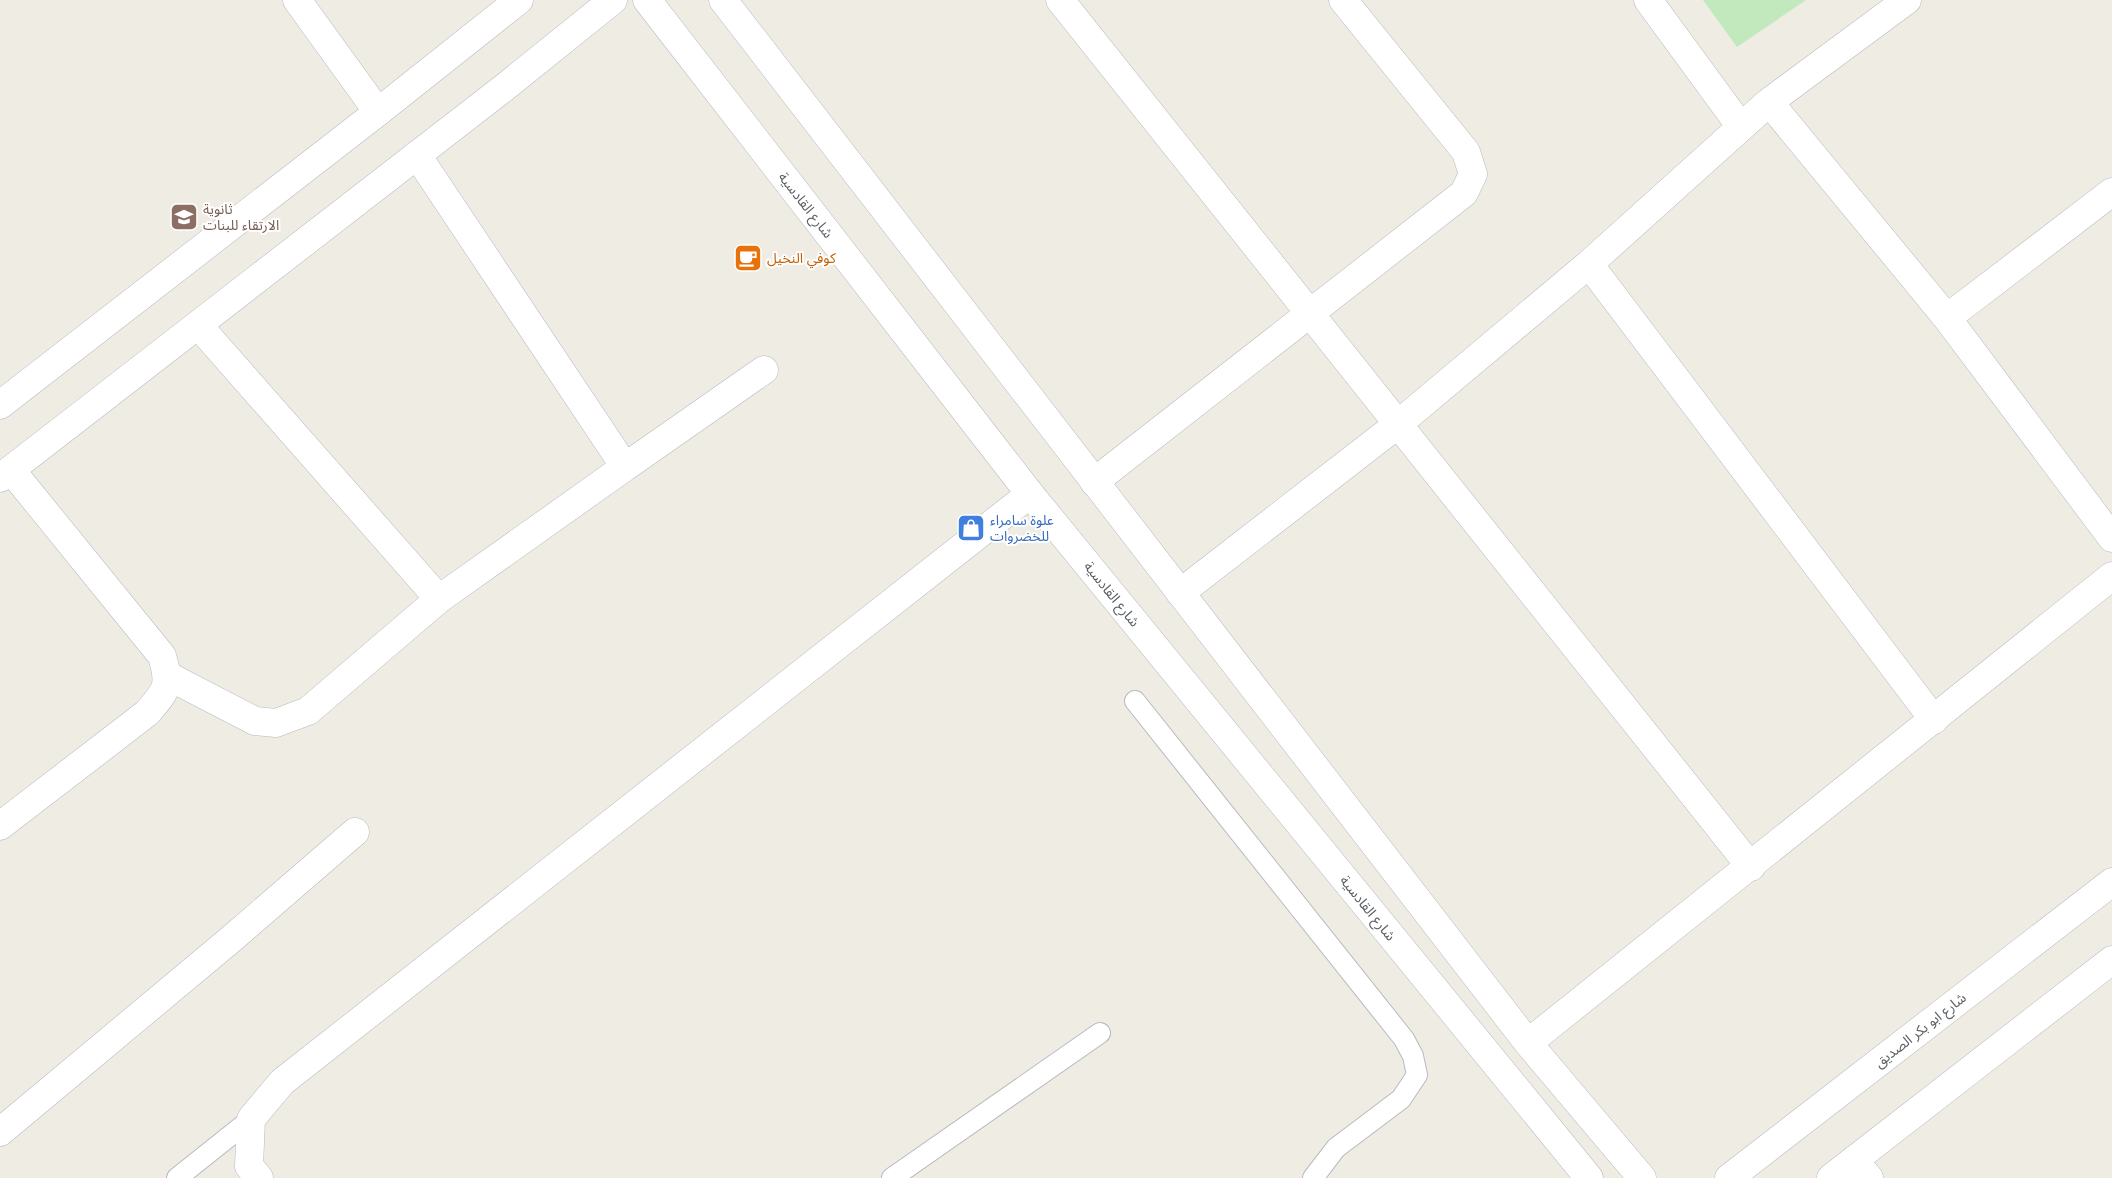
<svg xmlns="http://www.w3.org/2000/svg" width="2112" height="1178" viewBox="0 0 2112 1178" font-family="Montserrat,'Noto Sans Arabic',sans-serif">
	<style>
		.green { fill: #c1e9bd }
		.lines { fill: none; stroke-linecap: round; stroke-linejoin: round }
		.lane-casing { stroke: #b6babe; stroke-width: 22 }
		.street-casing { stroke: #b6babe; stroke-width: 29 }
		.secondary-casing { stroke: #b7bbc1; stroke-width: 29 }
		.lane { stroke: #fff; stroke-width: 20 }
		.street { stroke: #fff; stroke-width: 28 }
		.secondary { stroke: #fff; stroke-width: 28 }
		.labels { text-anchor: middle; stroke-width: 4; stroke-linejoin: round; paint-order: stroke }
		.street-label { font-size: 14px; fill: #5b6065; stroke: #fff }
		.education-label { font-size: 14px; fill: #785e54; stroke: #fff; text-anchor: start }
		.food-label { font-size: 14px; fill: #c56008; stroke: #fff; text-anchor: start }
		.shop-label { font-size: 14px; fill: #366cbe; stroke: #fff; text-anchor: start }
	</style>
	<rect width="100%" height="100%" fill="#efece3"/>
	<path class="green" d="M1703 0H1806L1737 47Z"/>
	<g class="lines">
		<g class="lane-casing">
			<path id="lane" d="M1135 701 1404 1039 1413 1056 1417 1075 1401 1099 1336 1148 1313 1178
				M177 1178 251 1119
				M892 1178 1100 1033"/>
		</g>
		<g class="street-casing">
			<path id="street" d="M297 0 378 112
				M1060 0 1751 867
				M1648 0 1741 127
				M1769 102 1947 318 2112 538
				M417 155 625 467 764 370
				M1589 264 1934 720
				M1947 318 2112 192
				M198 325 439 599
				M1094 482 1464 193 1473 174 1466 152 1343 0
				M1180 593 1397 425 1589 264 1769 102 1907 0
				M168 676 255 721 276 723 308 711 439 599 625 467
				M0 826 147 713C167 690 171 686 162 656L11 470
				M0 1132 230 940 355 832
				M1854 1160 1869 1178
				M259 1178 249 1166 251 1119 282 1082 1030 494"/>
		</g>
		<g class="secondary-casing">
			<path id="secondary" d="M647 0 1030 494 1589 1178
				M723 0 1528 1043 1642 1178
				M0 405 378 112 519 0
				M0 478 505 87 613 0
				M1528 1043 2112 576
				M1729 1178 2112 882
				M1831 1178 2112 960"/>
		</g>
		<use href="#lane" class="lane"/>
		<use href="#street" class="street"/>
		<use href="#secondary" class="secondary"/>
	</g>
	<defs>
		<g id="school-square" transform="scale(1.4375)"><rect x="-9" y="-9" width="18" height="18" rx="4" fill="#8d6e63" stroke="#fff"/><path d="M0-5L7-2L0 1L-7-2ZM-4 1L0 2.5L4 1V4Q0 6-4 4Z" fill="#fff"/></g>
		<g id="cafe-square" transform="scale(1.4375)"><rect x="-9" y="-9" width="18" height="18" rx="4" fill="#e8710a" stroke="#fff"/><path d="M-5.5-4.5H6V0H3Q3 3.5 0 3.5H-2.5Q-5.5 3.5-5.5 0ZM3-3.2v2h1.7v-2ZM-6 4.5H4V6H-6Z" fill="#fff"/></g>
		<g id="shop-square" transform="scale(1.4375)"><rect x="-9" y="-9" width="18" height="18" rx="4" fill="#3f7fe0" stroke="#fff"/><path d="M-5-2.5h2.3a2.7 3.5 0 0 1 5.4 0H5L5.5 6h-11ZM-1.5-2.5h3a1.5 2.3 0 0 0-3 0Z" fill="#fff"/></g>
	</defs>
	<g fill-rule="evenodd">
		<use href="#school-square" x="184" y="217"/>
		<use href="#cafe-square" x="748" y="258"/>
		<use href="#shop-square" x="971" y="528"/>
	</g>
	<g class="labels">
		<g class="street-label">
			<text transform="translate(806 205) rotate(52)" y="5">شارع القادسية</text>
			<text transform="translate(1112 594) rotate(51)" y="5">شارع القادسية</text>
			<text transform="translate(1368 908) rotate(51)" y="5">شارع القادسية</text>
			<text transform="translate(1920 1030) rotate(-38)" y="5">شارع ابو بكر الصديق</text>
		</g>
		<g class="education-label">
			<text x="203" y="214">ثانوية<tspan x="203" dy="16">الارتقاء للبنات</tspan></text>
		</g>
		<g class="food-label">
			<text x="767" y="263">كوفي النخيل</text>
		</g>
		<g class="shop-label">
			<text x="990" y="525">علوة سامراء<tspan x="990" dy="16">للخضروات</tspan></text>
		</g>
	</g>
</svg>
